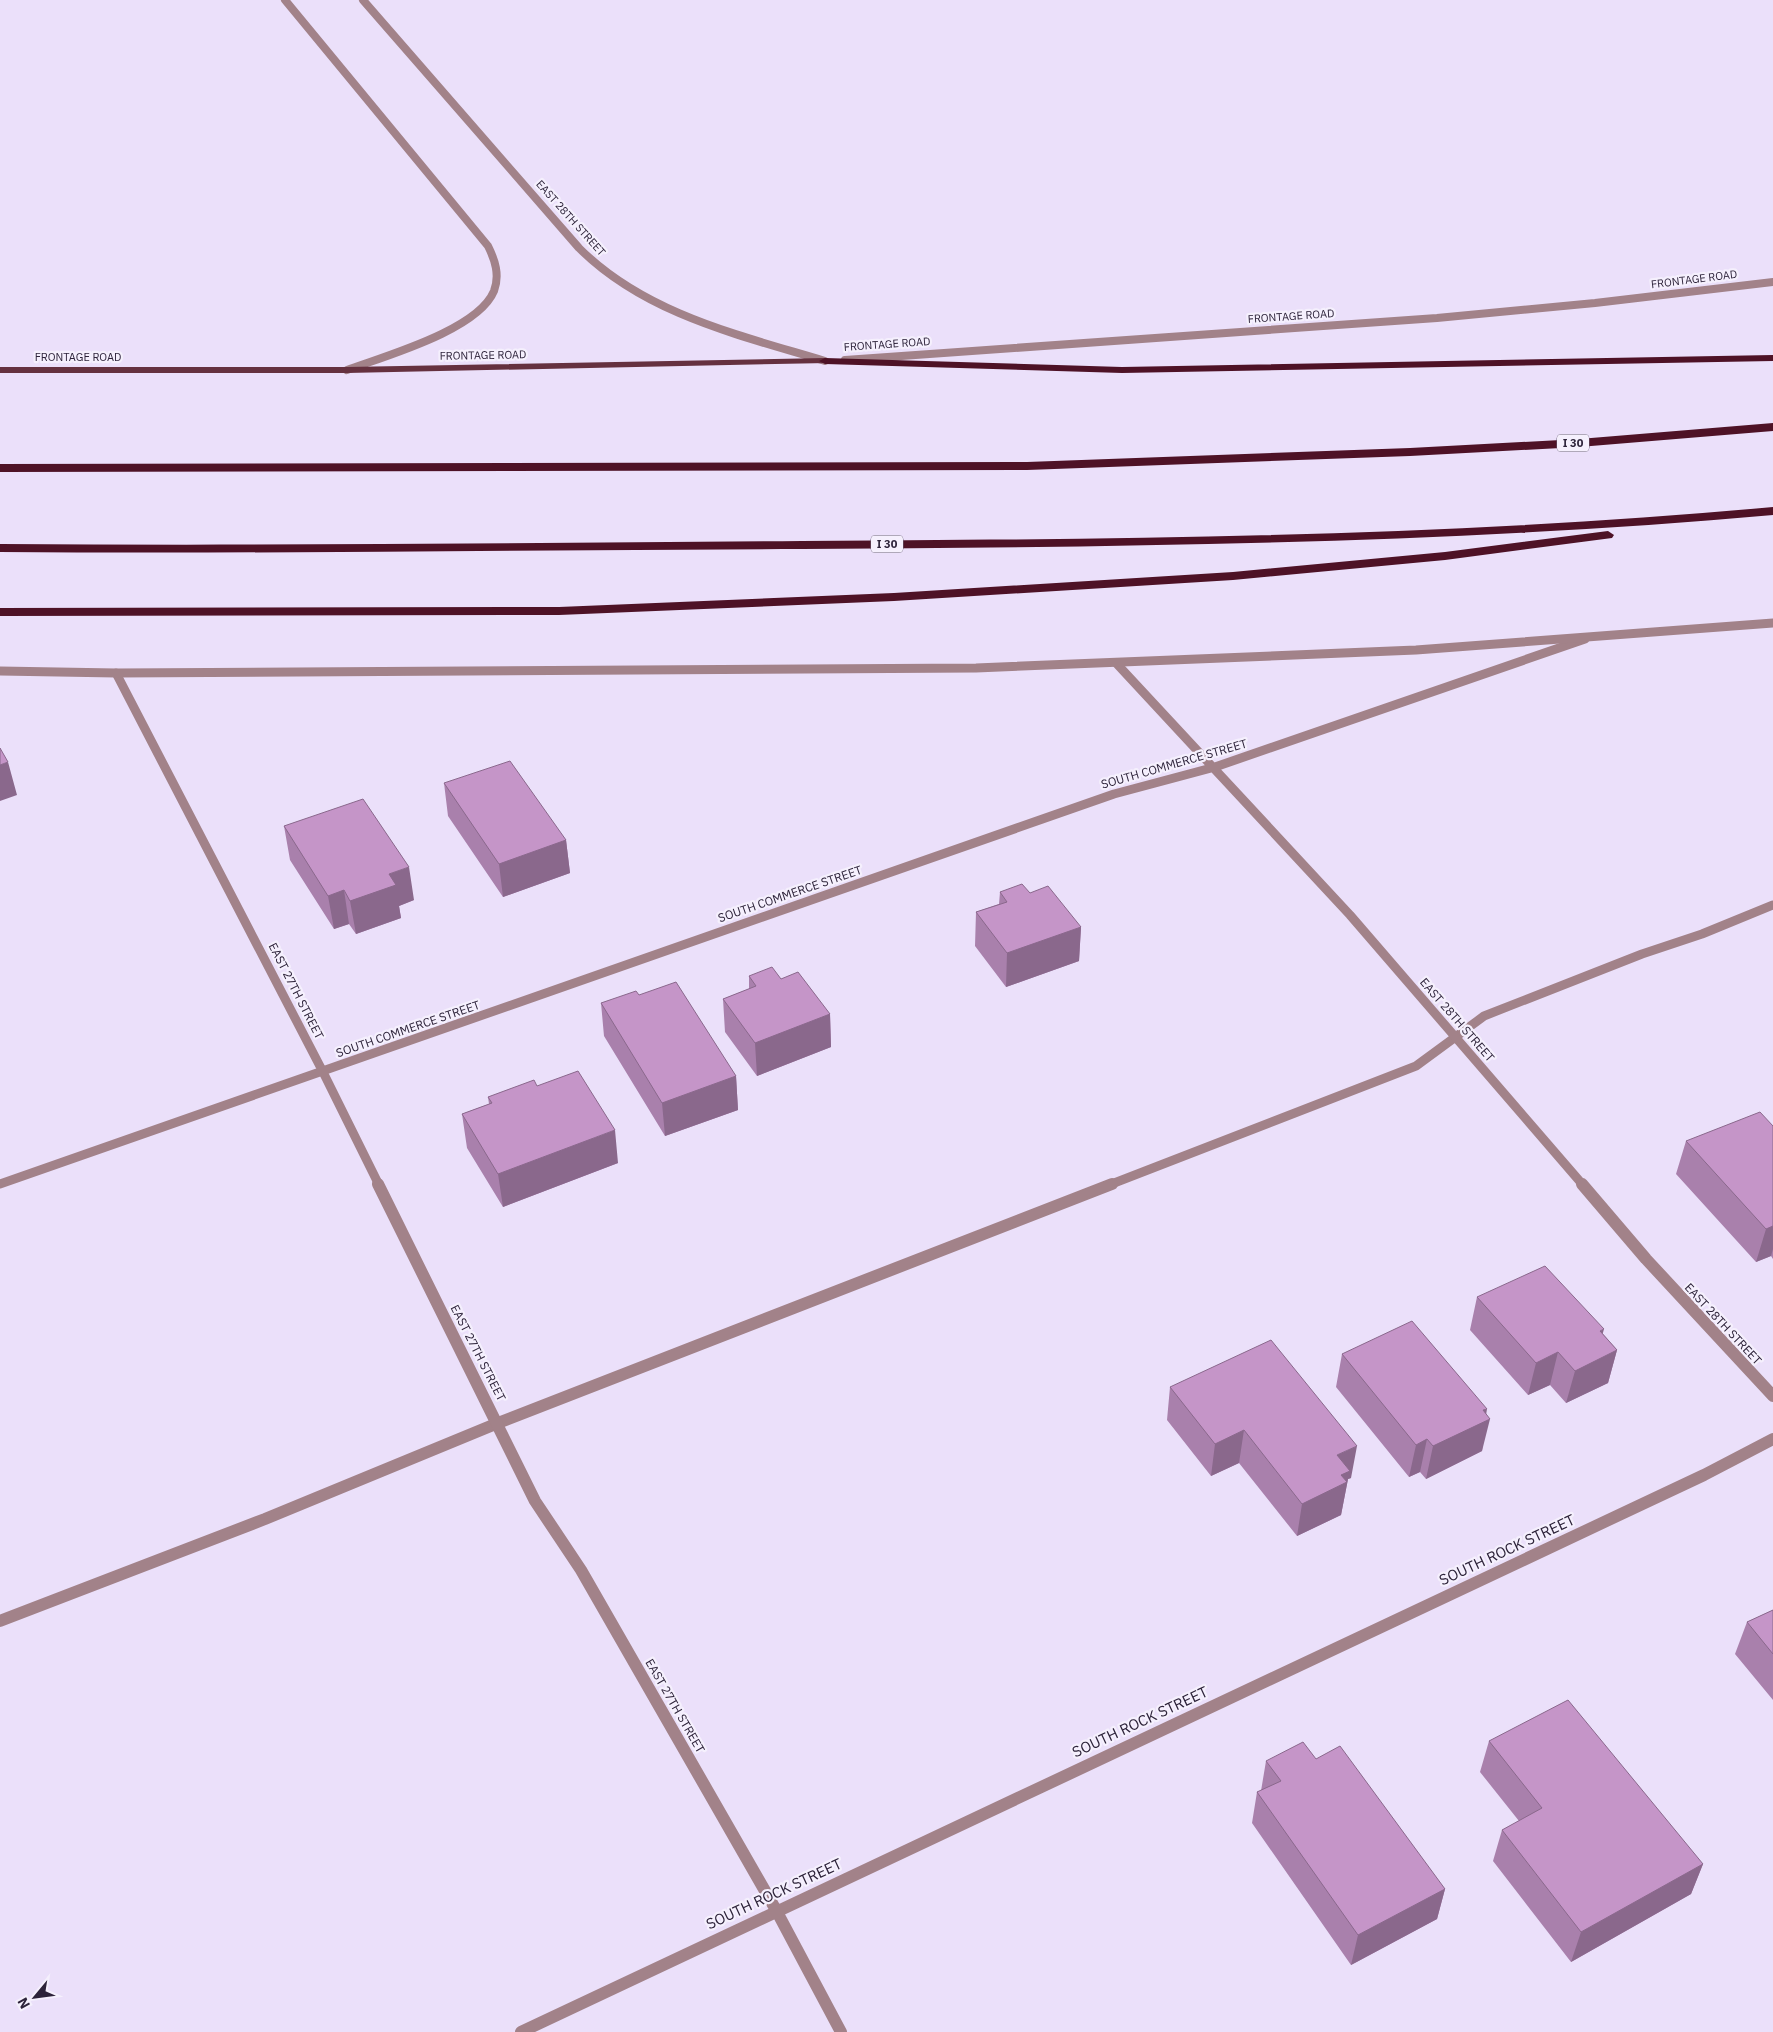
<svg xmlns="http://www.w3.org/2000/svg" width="1773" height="2032" viewBox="0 0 1773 2032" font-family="'IBM Plex Sans',sans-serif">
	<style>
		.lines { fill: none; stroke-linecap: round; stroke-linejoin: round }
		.service-far1 { stroke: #a28289; stroke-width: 9 }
		.service { stroke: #a28289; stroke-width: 12 }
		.minor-far2 { stroke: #a28289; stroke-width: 8 }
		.minor-far1 { stroke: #a28289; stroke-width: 9 }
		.minor { stroke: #a28289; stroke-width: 12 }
		.tertiary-far1 { stroke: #a28289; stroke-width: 8 }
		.tertiary { stroke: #a28289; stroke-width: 9 }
		.primary { fill: #65313f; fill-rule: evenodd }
		.motorway { fill: #4e1226; fill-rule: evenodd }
		.wall { fill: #a980ac }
		.shaded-wall { fill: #8a688c }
		.building { fill: #c595c8; stroke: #8a688c }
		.labels { text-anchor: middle; stroke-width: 4.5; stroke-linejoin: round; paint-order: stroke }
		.far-street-label { font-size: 11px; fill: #2d233a; stroke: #f5f0fd }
		.shield { fill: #f5f0fd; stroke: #696074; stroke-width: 1 }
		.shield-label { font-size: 11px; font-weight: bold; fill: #2d233a }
		.street-label { font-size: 12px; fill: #2d233a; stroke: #f5f0fd }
		.near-street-label { font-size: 15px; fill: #2d233a; stroke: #f5f0fd }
	</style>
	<rect width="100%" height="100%" fill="#ebe0fa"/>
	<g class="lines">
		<path class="service-far1" d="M1109 1185 1416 1066 1484 1016 1642 954 1702 934 1773 905"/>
		<path class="service" d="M0 1621 265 1519 498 1423 1112 1184"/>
		<path class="minor-far2" d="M285 0 488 246C495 260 500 275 494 291 478 330 385 356 347 370
			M363 0 579 248C645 314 739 335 825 361"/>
		<path class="minor-far1" d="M1117 664 1350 915 1583 1185
			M116 673 323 1072 379 1185
			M0 1184 1114 794 1215 767 1585 639"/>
		<path class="minor" d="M378 1184 535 1501 581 1570 776 1910 841 2032
			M1582 1184 1646 1259 1773 1396
			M521 2032 1704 1475 1773 1439"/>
		<path class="tertiary-far1" d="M845 360 1437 318 1595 303 1773 282"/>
		<path class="tertiary" d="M0 671 116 673 976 668 1416 650 1773 623"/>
		<path class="primary" d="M825 358 828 359V363L347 373H0V367H347Z"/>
		<path class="motorway" d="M1773 355V361L1122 373 825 364 819 361 825 358 1122 367Z
			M1773 423V431L1579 447 1410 456 1027 470 0 472V464L1027 462 1410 448 1579 439Z
			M1773 507V515C1450 544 1126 547 802 549 535 550 267 554 0 552V544C267 546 535 543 802 541 1126 539 1450 537 1773 507Z
			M1608 531 1614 535 1612 538 1445 560 1233 580 894 601 559 615 0 616V608L559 607 894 593 1233 572 1445 552Z"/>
	</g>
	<path class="wall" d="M444 783 566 840 570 873 503 897 448 816Z
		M284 826 414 900 399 906 401 918 356 934 349 924 334 929 290 860Z
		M1000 892 1030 893 1081 927 1079 961 1006 987 975 946 976 912 999 904Z
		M749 976 781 979 830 1014 831 1047 757 1076 725 1032 723 999 749 989Z
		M639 995 736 1076 738 1110 665 1136 604 1036 601 1003Z
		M537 1086 618 1163 503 1207 467 1148 462 1114 489 1104 488 1097Z
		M1773 1126V1259L1771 1256 1756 1262 1676 1174 1686 1141Z
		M1477 1297 1603 1334 1617 1350 1608 1383 1566 1403 1550 1385 1528 1395 1470 1330Z
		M1342 1354 1486 1414 1482 1451 1426 1479 1420 1472 1409 1477 1336 1387Z
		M1170 1387 1351 1478 1348 1479 1341 1515 1297 1536 1239 1463 1211 1476 1167 1420Z
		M1773 1610V1700L1735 1654 1747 1622Z
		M1489 1741 1703 1864 1691 1894 1571 1962 1493 1861 1502 1830 1519 1821 1480 1772Z
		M1316 1759 1445 1889 1437 1919 1351 1965 1252 1823 1257 1792 1261 1791 1266 1761Z"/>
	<path class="shaded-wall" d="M8 762 17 795 0 801V765Z
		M566 840 570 873 503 897 499 864Z
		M409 867 414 900 399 906 401 918 356 934 350 901 389 874Z
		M344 890 349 924 334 929 328 896Z
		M1081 927 1079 961 1006 987 1007 953Z
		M830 1014 831 1047 757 1076 755 1043Z
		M736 1076 738 1110 665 1136 662 1103Z
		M615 1130 618 1163 503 1207 498 1174Z
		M1773 1226V1249L1771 1256 1756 1262 1766 1229Z
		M1604 1329 1595 1361 1617 1350 1608 1383 1566 1403 1575 1371 1600 1331Z
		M1558 1352 1550 1385 1528 1395 1536 1363Z
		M1487 1409 1485 1421 1490 1419 1482 1451 1426 1479 1433 1446 1483 1410Z
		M1244 1430 1239 1463 1211 1476 1215 1444Z
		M1427 1439 1420 1472 1409 1477 1416 1445Z
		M1357 1446 1351 1478 1348 1479 1341 1515 1297 1536 1302 1504 1337 1455Z
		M1703 1864 1691 1894 1571 1962 1581 1932Z
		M1445 1889 1437 1919 1351 1965 1358 1935Z"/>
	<path class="building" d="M0 748 8 762 0 765Z
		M510 761 566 840 499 864 444 783Z
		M363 799 409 867 389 874 396 885 350 901 344 890 328 896 284 826Z
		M1022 884 1030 893 1048 886 1081 927 1007 953 976 912 1007 902 1000 892Z
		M772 967 781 979 798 972 830 1014 755 1043 723 999 756 986 749 976Z
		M676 982 736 1076 662 1103 601 1003 636 991 639 995Z
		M578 1071 615 1130 498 1174 462 1114 492 1103 488 1097 534 1080 537 1086Z
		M1760 1112 1773 1126V1226L1766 1229 1686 1141Z
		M1545 1266 1604 1329 1600 1331 1617 1350 1575 1371 1558 1352 1536 1363 1477 1297Z
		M1412 1321 1487 1409 1483 1410 1490 1419 1433 1446 1427 1439 1416 1445 1342 1354Z
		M1271 1340 1357 1446 1337 1455 1350 1471 1341 1475 1347 1482 1302 1504 1244 1430 1215 1444 1170 1387Z
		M1773 1610V1654L1747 1622Z
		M1568 1700 1703 1864 1581 1932 1502 1830 1542 1808 1489 1741Z
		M1303 1742 1316 1759 1340 1746 1445 1889 1358 1935 1257 1792 1281 1781 1266 1761Z"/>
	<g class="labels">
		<g class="far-street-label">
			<text transform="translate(571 218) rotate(48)" y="4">EAST 28TH STREET</text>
			<text transform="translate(1694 279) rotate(-7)" y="4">FRONTAGE ROAD</text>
			<text transform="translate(1291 316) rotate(-4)" y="4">FRONTAGE ROAD</text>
			<text transform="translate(887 344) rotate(-4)" y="4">FRONTAGE ROAD</text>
			<text transform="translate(483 355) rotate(-1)" y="4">FRONTAGE ROAD</text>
			<text x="78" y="361">FRONTAGE ROAD</text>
		</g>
		<g class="shield">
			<rect x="1557" y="434.5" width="32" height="17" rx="4"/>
			<rect x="871" y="535.5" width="32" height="17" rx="4"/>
		</g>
		<g class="shield-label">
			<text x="1573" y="447">I 30</text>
			<text x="887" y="548">I 30</text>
		</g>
		<g class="street-label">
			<text transform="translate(1174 764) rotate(-16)" y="4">SOUTH COMMERCE STREET</text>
			<text transform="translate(790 894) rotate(-19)" y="4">SOUTH COMMERCE STREET</text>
			<text transform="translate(296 991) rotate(63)" y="4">EAST 27TH STREET</text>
			<text transform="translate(1457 1020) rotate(49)" y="4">EAST 28TH STREET</text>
			<text transform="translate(408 1029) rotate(-19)" y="4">SOUTH COMMERCE STREET</text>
			<text transform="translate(1723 1324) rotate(47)" y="4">EAST 28TH STREET</text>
			<text transform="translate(478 1353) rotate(63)" y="4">EAST 27TH STREET</text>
			<text transform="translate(675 1706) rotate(60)" y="4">EAST 27TH STREET</text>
		</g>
		<g class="near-street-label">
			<text transform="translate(1507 1550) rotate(-25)" y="5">SOUTH ROCK STREET</text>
			<text transform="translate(1140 1722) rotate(-25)" y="5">SOUTH ROCK STREET</text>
			<text transform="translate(774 1894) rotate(-25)" y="5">SOUTH ROCK STREET</text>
		</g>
	</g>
	<g transform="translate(35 1997) rotate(241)" stroke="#f5f0fd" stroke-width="4" paint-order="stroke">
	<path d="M0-4L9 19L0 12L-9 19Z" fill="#2d233a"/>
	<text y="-8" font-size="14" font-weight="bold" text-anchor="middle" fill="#2d233a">N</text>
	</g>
</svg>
